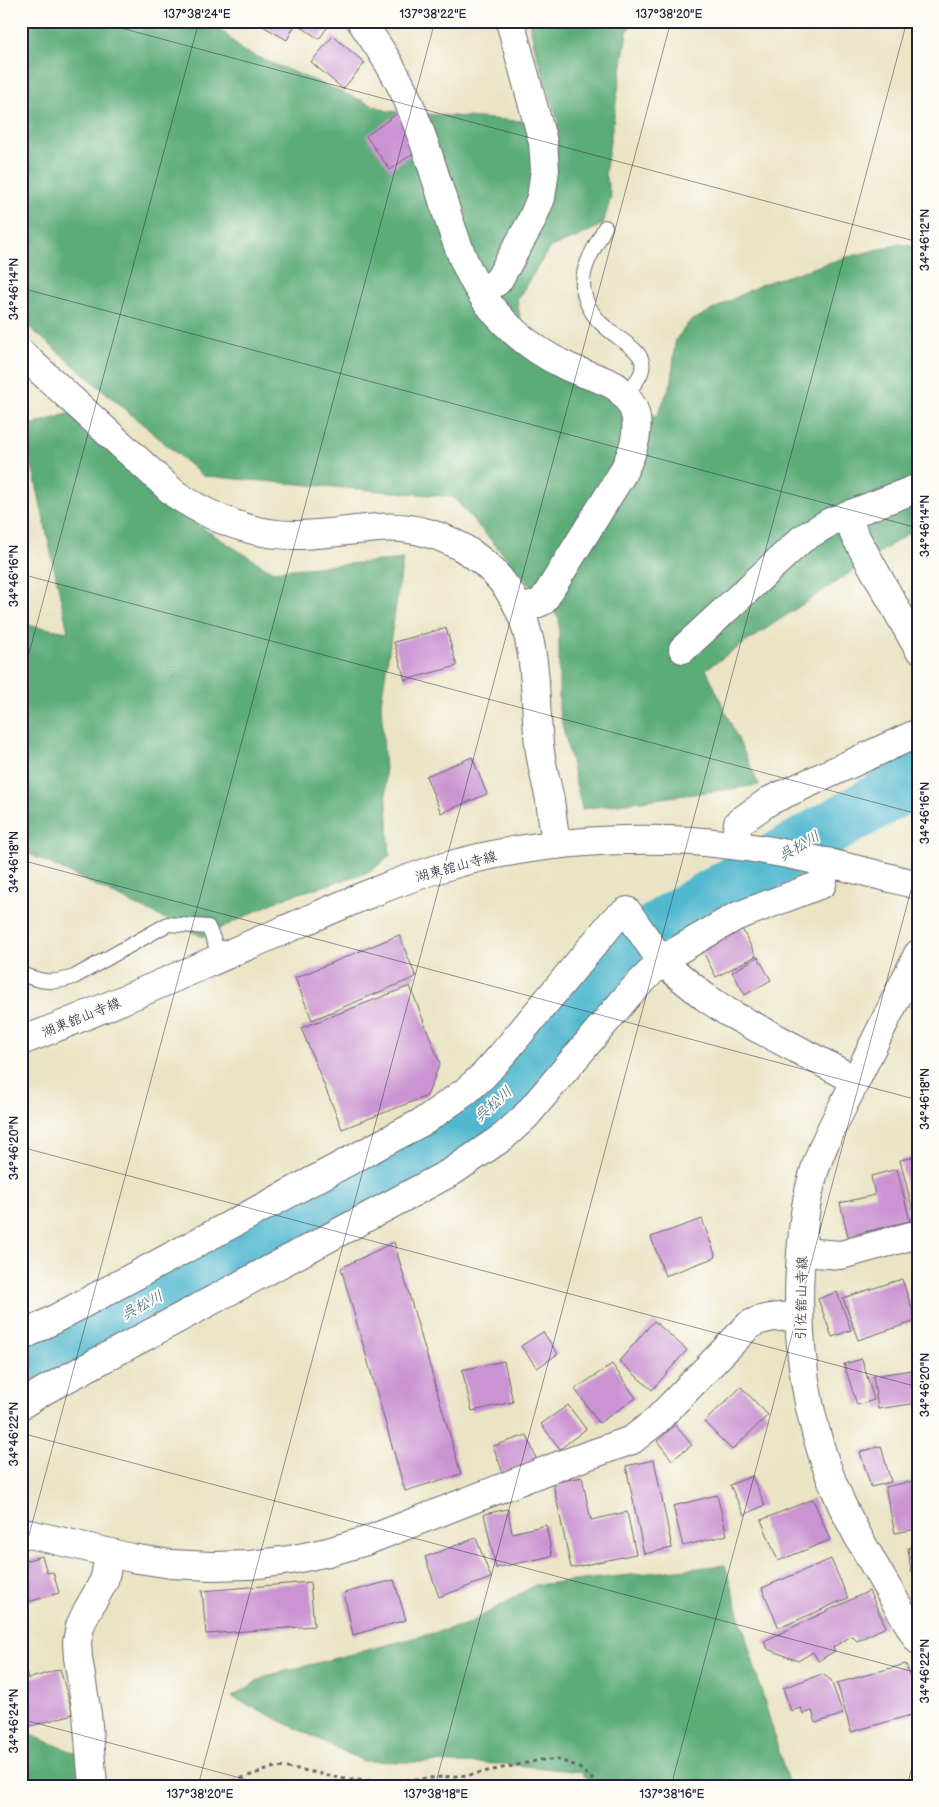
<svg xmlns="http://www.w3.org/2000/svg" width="939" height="1807" viewBox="0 0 939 1807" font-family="'Balsamiq Sans','Klee One',sans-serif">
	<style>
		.forest { fill: #5cac78; stroke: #3f675a }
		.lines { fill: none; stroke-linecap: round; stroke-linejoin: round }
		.river { stroke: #51b8cf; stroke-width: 54 }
		.building { fill: #ca93d2 }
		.service-casing { stroke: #68666b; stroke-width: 16 }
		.minor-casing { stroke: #68666b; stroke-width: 30 }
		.tertiary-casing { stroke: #68666b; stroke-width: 30 }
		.secondary-casing { stroke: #68666b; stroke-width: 30 }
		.path { stroke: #68666b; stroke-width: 3; stroke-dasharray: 4 4; stroke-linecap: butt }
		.service { stroke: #fff; stroke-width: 14 }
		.minor { stroke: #fff; stroke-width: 28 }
		.tertiary { stroke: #fff; stroke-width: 28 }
		.secondary { stroke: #fff; stroke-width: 28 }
		.ticks { fill: none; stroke: #22223b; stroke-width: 1; stroke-opacity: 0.45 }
		.labels { text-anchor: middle; stroke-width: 4; stroke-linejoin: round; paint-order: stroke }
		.street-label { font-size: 14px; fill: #22223b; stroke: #fdfcf7 }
		.water-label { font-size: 15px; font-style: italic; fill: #355e76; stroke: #fdfcf7 }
		.neatline { fill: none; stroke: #22223b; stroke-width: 2 }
		.ticks-label { font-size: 12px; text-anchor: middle; fill: #22223b }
	</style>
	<rect width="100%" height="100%" fill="#fdfcf7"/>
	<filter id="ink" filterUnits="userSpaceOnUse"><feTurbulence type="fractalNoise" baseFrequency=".02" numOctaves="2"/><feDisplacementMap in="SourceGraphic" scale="10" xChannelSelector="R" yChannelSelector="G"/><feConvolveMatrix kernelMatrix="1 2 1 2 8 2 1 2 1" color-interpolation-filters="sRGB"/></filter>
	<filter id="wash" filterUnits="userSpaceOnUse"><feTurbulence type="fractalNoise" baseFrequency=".0096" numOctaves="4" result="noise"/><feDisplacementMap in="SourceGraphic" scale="20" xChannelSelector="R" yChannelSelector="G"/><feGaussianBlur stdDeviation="1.12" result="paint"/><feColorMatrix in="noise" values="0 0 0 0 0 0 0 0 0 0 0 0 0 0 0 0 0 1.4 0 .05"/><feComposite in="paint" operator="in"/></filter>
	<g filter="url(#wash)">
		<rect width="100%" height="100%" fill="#eae4c4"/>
		<path class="forest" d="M21 21H212L243 51 387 111 559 124 536 53 529 21H632L627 32 605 174 611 197 603 224 576 238 550 247 517 300 525 346 586 380 619 406 657 416 672 381 675 341 689 322 762 284 844 258 900 244 918 248V527L706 669 759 785 582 809 559 710V618L453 497 203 476 21 320Z
			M74 412 131 469 190 520 271 571 403 559 381 703 390 856 370 872 283 898 203 937 21 850V624L68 632 24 427Z
			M725 1565 789 1786H596L580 1772 505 1764 363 1761 232 1697 266 1676 468 1624 535 1585Z
			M21 1731 98 1762 103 1786H21Z"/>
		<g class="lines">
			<path class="river" d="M21 1370 438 1146C462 1131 485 1115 505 1095 548 1052 580 998 624 956 640 941 657 929 675 917L918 778"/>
		</g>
		<g id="blocks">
			<path class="building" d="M254 21H297L287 40Z
				M303 21H332L319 39 300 26Z
				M333 36 365 63 343 89 311 62Z
				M399 112 423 146 390 170 366 136Z
				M446 628 457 666 405 680 394 642Z
				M472 757 487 794 441 813 426 776Z
				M739 923 756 956 716 977 699 944Z
				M399 935 416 977 312 1020 295 978Z
				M758 957 771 980 745 995 732 972Z
				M410 986 440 1063 427 1096 342 1129 301 1028Z
				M918 1156V1214L914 1215 900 1160Z
				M897 1169 910 1221 848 1236 840 1203 875 1195 871 1176Z
				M702 1219 716 1257 665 1276 651 1237Z
				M394 1242 461 1474 405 1491 341 1268Z
				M902 1279 916 1321 858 1340 843 1298Z
				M837 1292 851 1330 832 1337 818 1299Z
				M654 1321 687 1350 652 1390 619 1361Z
				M543 1332 558 1354 537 1368 521 1346Z
				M862 1359 874 1400 857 1405 844 1364Z
				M504 1361 513 1402 472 1411 462 1370Z
				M612 1364 636 1398 599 1423 575 1389Z
				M918 1369V1403L878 1409 873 1376Z
				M741 1387 768 1415 732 1450 704 1422Z
				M568 1405 586 1429 560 1449 541 1424Z
				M675 1425 692 1445 672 1460 657 1441Z
				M527 1435 537 1461 503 1473 493 1446Z
				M881 1446 891 1482 871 1487 860 1452Z
				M654 1460 672 1548 644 1554 626 1466Z
				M752 1476 765 1505 744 1515 730 1485Z
				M582 1477 591 1520 627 1512 636 1554 571 1568 553 1483Z
				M918 1480V1529L895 1533 885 1487Z
				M717 1495 727 1535 683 1546 673 1506Z
				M813 1499 830 1540 778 1561 761 1520Z
				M508 1509 512 1533 546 1525 552 1556 496 1568 484 1514Z
				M476 1538 491 1578 439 1597 425 1557Z
				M918 1546V1572H911L908 1548Z
				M42 1556 47 1573 53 1572 59 1593 21 1604V1562Z
				M831 1559 848 1598 779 1628 762 1588Z
				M394 1580 406 1620 353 1635 344 1593Z
				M310 1582 314 1626 206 1634 202 1591Z
				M869 1591 886 1627 857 1641 852 1636 833 1647 835 1651 818 1661 813 1652 798 1661 768 1649 764 1641Z
				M906 1664 918 1706V1713L851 1732 837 1683Z
				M60 1669 73 1714 21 1729V1673L26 1672 28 1679Z
				M822 1674 831 1680 843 1714 816 1723 812 1711 803 1714 801 1708 791 1711 783 1688Z
				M855 1782 886 1784V1786H855Z"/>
		</g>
	</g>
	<g filter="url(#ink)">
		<use href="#blocks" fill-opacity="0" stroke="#68666b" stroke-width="1"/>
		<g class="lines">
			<g class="service-casing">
				<path id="service" d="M605 227C597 244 584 263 583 281 582 295 589 310 598 320 621 347 669 353 624 395
					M21 974C42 982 52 984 74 977L168 924 208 927 221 957"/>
			</g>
			<g class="minor-casing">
				<path id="minor" d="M361 21C381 50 401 80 413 113 427 147 437 182 448 217 458 247 468 276 487 302 508 330 535 351 566 366 582 374 599 377 615 386 619 388 622 393 625 396 646 418 634 451 622 474L543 601 520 611
					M481 292 498 281 530 224 541 198 545 170 543 142 510 21
					M847 515 854 534 918 648
					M683 649 802 539 830 522 918 488
					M735 845 738 823 769 801 918 733
					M801 1252 841 1255 911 1236H918
					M21 1337 424 1121 465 1092 484 1075 501 1056 614 920 627 911 662 962 705 997 729 1013 855 1080
					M21 1405 45 1390 453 1171 503 1137 525 1117 630 993 658 965 673 953 735 917 822 884 827 862
					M21 1532 132 1558 171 1564 211 1566 250 1565 290 1560 328 1552 366 1541 555 1467 632 1440 656 1421 749 1325C765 1316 780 1317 798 1316
					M93 1786 87 1714 78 1658 77 1642 80 1626 87 1611 104 1581 110 1553"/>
			</g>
			<g class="tertiary-casing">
				<path id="tertiary" d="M21 353 175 494C211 518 250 535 295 535 322 535 350 530 378 528 446 523 512 567 528 635 537 670 535 708 539 744 541 763 546 781 550 800 552 815 554 830 556 845"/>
			</g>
			<g class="secondary-casing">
				<path id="secondary" d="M918 954C895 1000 873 1045 851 1090 837 1118 821 1146 813 1176 805 1202 803 1228 801 1254 794 1340 806 1426 842 1505 864 1551 892 1595 918 1640
					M21 1041C110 1008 195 968 282 931 335 908 388 884 444 867 516 846 593 838 668 840 754 842 835 864 918 885"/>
			</g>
			<path class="path" d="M218 1786 275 1767 298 1769 349 1780 391 1781 469 1775 541 1760H559L577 1766 592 1779 595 1786"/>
			<use href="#service" class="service"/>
			<use href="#minor" class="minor"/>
			<use href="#tertiary" class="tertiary"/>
			<use href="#secondary" class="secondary"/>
		</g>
	</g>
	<path class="ticks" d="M95 21 918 242M21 288 918 528M21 574 918 814M21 683 199 21M21 860 918 1100M21 1147 918 1387M21 1433 918 1673M21 1565 435 21M21 1719 270 1786M198 1786 671 21M435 1786 907 21M671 1786 918 864M907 1786 918 1745"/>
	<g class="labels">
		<g class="street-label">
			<text transform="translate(456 866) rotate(-15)" y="5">湖東舘山寺線</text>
			<text transform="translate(81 1017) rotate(-22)" y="5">湖東舘山寺線</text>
			<text transform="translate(801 1298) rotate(-89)" y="5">引佐舘山寺線</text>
		</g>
		<g class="water-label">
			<text transform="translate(799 846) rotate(-30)" y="5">呉松川</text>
			<text transform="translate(493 1104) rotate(-42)" y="5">呉松川</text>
			<text transform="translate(142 1305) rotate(-28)" y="5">呉松川</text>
		</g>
	</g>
	<rect width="939" height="1807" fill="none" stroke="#fdfcf7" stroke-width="55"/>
	<rect x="28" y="28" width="884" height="1752" class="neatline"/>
	<g class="ticks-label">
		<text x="197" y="18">137°38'24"E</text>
		<text x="433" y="18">137°38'22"E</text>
		<text x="669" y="18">137°38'20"E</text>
		<text transform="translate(925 240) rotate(-90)" y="4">34°46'12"N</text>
		<text transform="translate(14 289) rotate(-90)" y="4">34°46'14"N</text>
		<text transform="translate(925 526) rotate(-90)" y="4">34°46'14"N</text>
		<text transform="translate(14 576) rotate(-90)" y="4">34°46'16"N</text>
		<text transform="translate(925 813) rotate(-90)" y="4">34°46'16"N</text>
		<text transform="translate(14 862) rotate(-90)" y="4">34°46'18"N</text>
		<text transform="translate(925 1099) rotate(-90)" y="4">34°46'18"N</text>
		<text transform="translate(14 1148) rotate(-90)" y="4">34°46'20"N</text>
		<text transform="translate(925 1385) rotate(-90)" y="4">34°46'20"N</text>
		<text transform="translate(14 1434) rotate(-90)" y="4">34°46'22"N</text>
		<text transform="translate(925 1671) rotate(-90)" y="4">34°46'22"N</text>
		<text transform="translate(14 1721) rotate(-90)" y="4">34°46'24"N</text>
		<text x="200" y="1798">137°38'20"E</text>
		<text x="436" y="1798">137°38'18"E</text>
		<text x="672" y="1798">137°38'16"E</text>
	</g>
</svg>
